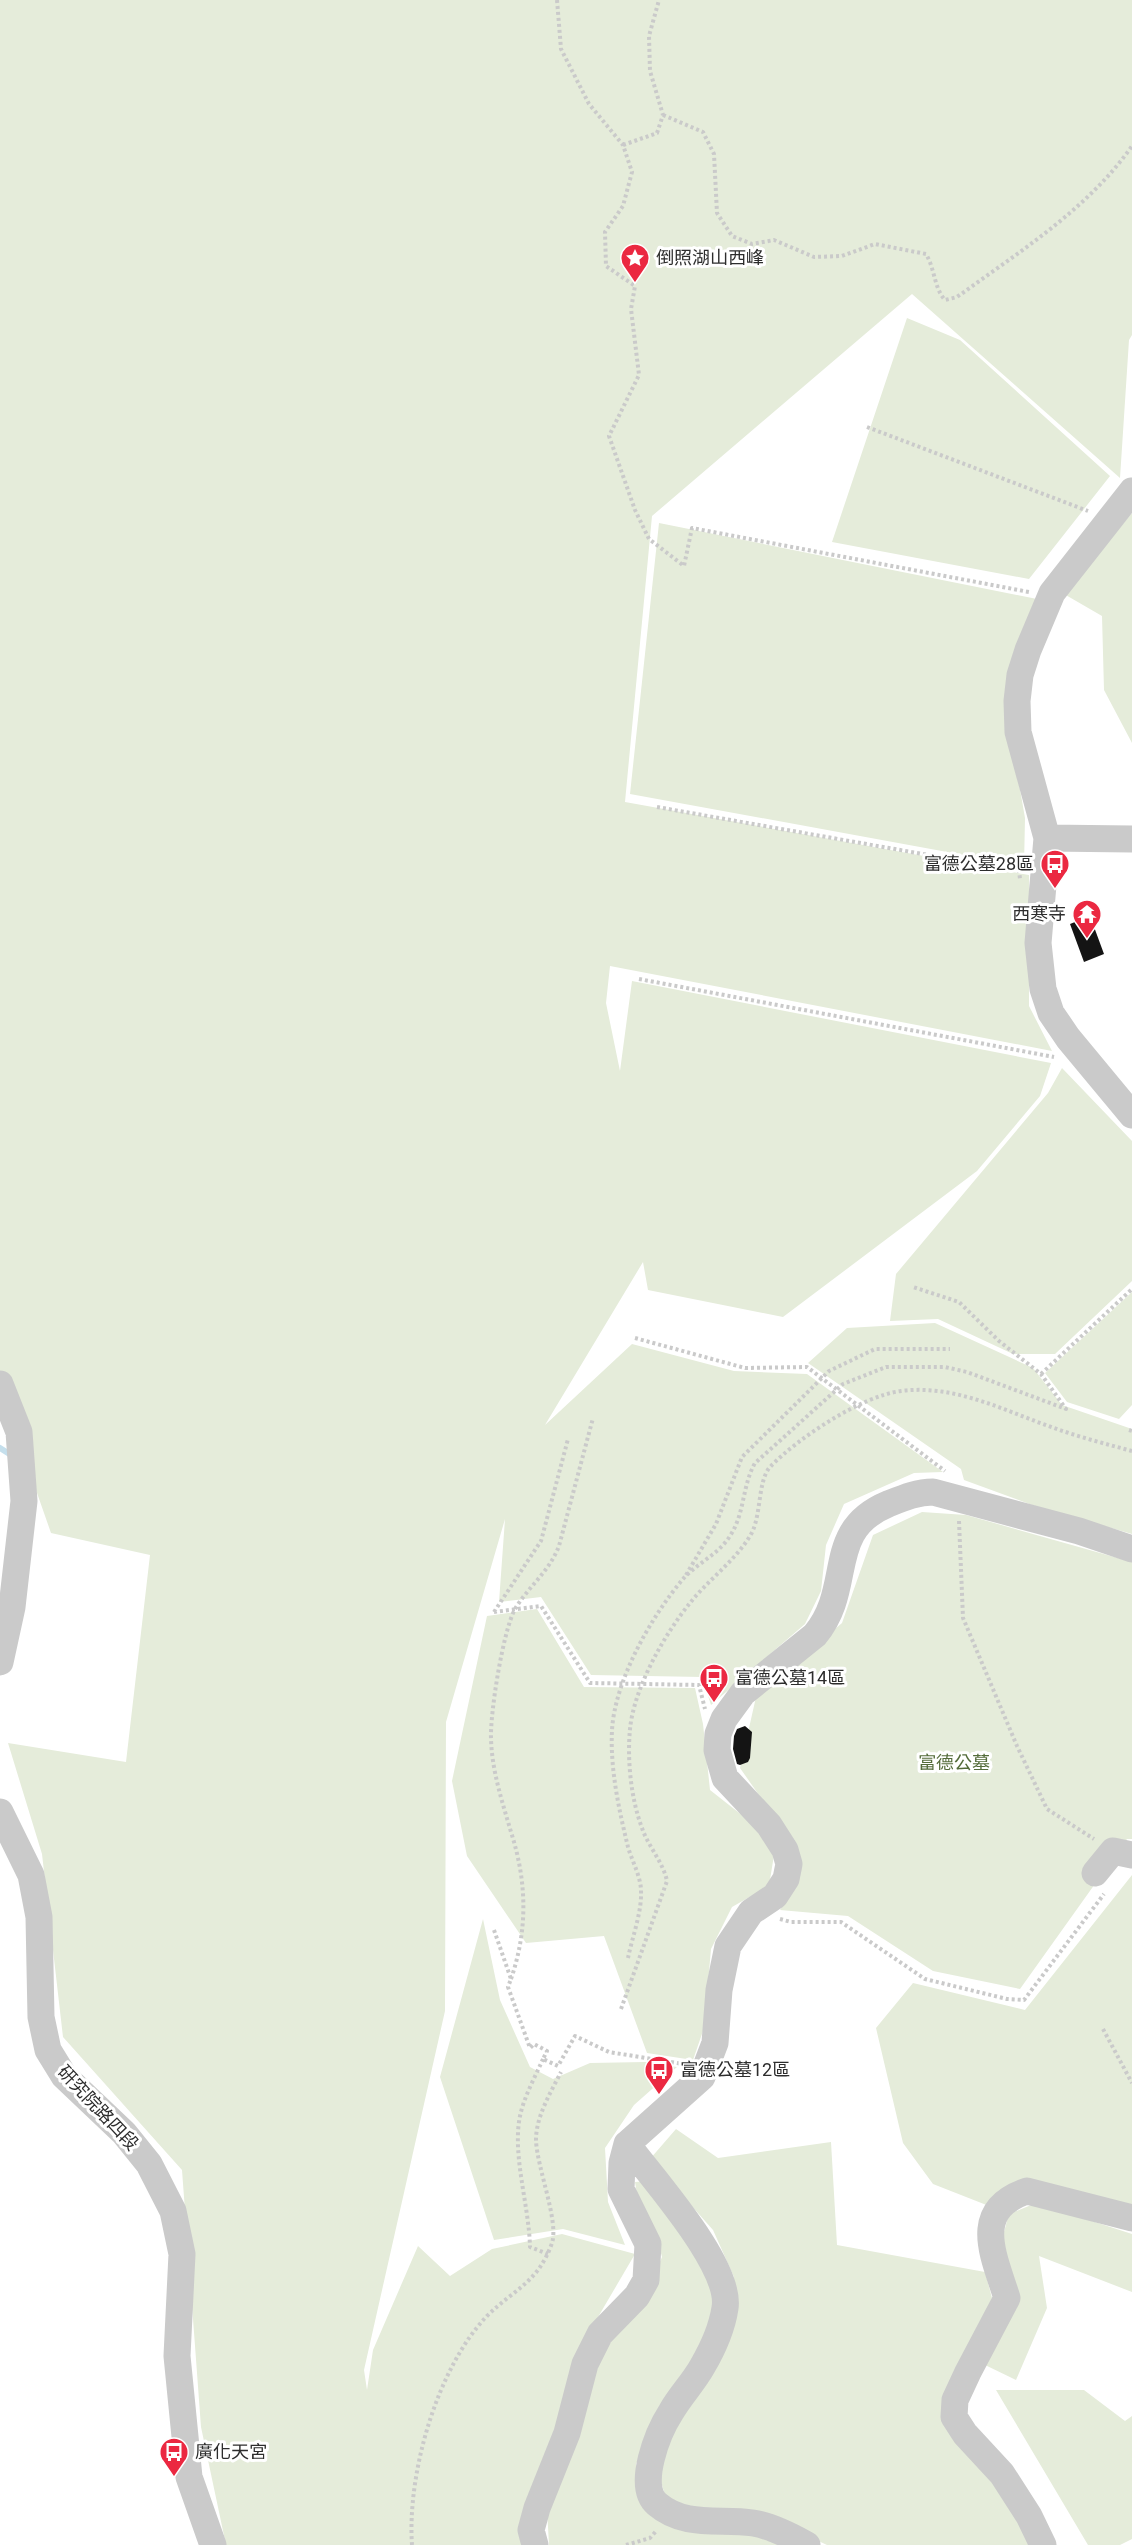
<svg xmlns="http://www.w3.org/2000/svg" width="1132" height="2545" viewBox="0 0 1132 2545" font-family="Roboto,'Noto Sans TC',sans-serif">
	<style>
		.green { fill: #e5ecda }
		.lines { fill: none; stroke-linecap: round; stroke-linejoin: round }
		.stream { stroke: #c5dfec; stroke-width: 6 }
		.building { fill: #141414 }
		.path { stroke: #cacaca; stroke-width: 4; stroke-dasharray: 3 3; stroke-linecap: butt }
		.minor { stroke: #cacaca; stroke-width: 27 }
		.labels { text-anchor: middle; stroke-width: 6; stroke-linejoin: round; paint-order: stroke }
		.poi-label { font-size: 18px; fill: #2d2d2d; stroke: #fff; text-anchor: start }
		.park-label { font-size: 18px; fill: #536b39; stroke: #fff }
		.street-label { font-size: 18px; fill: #2d2d2d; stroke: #fff }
	</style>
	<rect width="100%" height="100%" fill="#fff"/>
	<path class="green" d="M0 0H1132V335L1129 340 1120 478 912 294 652 516 625 802 1029 875V1006L1052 1051 610 966 606 1003 620 1071 632 981 1051 1063 1040 1096 977 1171 783 1317 648 1290 643 1262 545 1425 632 1344 734 1371 807 1374 943 1472 914 1473 844 1504 826 1545 821 1591 805 1624 711 1705 702 1677 591 1675 541 1597 499 1602 505 1519 446 1722 445 2011 364 2370 367 2390 373 2350 418 2246 450 2276 492 2249 562 2234 635 2254 574 2358 559 2427 521 2545H226L201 2427 182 2170 63 2037 42 1854 8 1743 126 1762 150 1555 51 1533 0 1387Z
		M907 318 960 340 1110 476 1029 579 832 542Z
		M1132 513V743L1104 690 1102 616 1064 594Z
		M659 523 1037 599 1004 698 1025 818 1024 866 630 794Z
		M1062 1068 1132 1141V1281L1055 1354H1013L938 1319 890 1321 896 1274 1048 1093Z
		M1132 1292V1405L1119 1419 1067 1402 1045 1373Z
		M935 1323 1033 1368 1062 1405 1132 1429V1534L1032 1505 964 1480 961 1469 808 1363 847 1328Z
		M922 1512 966 1515 1132 1562V1839H1127L1020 1989 933 1971 848 1916 780 1910 799 1881 794 1845 740 1768 756 1697 842 1623 873 1535Z
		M537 1609 584 1687 695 1688 703 1724 710 1790 757 1827 774 1855 769 1886 732 1907 711 1949 704 2028 693 2060 647 2053 604 1936 526 1943 467 1856 452 1781 487 1616Z
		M1132 1875V2207L1035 2181 989 2206 933 2184 903 2143 876 2028 913 1983 1025 2010Z
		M483 1919 500 2000 530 2067 553 2079 590 2063 645 2062 677 2067 634 2105 605 2148 608 2202 625 2245 563 2229 494 2240 440 2077Z
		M676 2129 718 2158 831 2142 837 2245 985 2272 992 2298 942 2417 998 2487 1031 2545H827L761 2514 695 2513 665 2496 657 2466 673 2425 729 2332 734 2277 713 2230 650 2159Z
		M648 2181 719 2294 714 2325 658 2413 636 2464 639 2500 761 2530 792 2545H549L547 2508 607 2342 640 2308 662 2257 656 2235 639 2206 635 2182Z
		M1036 2203 1132 2234V2292L1039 2256 1047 2308 1016 2380 983 2364 1000 2246 1009 2214Z
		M996 2390H1084L1125 2421 1132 2416V2539L1120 2545H1088Z"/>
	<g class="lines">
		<path class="stream" d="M0 1448 11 1455"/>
	</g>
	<path class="building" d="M1090 916 1104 954 1084 962 1070 924Z
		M745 1726 752 1732 750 1758 748 1762 740 1765 737 1764 733 1749 734 1736 737 1729Z"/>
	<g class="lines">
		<path class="path" d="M557 0 561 49 589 104 623 145 632 172 623 206 605 232 606 266 635 286 631 309 639 375 609 436 635 510 649 539 684 566 692 528 1029 592
			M663 115 703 132 714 154 717 213 732 236 752 244 774 240 814 257 842 256 875 244 926 254C935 269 934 288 945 300L957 297C1019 252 1088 209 1132 146
			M623 145 657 133 663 115 650 71 649 36 659 0
			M867 427 1088 511
			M657 807 1019 871 1020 879
			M639 979 1054 1057
			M635 1338 745 1368 807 1367 945 1471
			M1041 1374 1132 1289
			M1129 1430 1132 1431
			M959 1521 963 1618 1017 1746 1047 1809 1094 1839
			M686 1575 716 1524 742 1457 829 1371 875 1349H950
			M494 1612 541 1606 590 1683 699 1685 705 1709
			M494 1612 541 1541 568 1439
			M780 1919 791 1922H841L925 1979 1007 1999 1024 2000 1104 1894
			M494 1930 511 1979 508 1987 530 2048 534 2044 547 2051 543 2059 558 2066 575 2036 609 2052 683 2064
			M628 1958C632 1938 642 1912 641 1891 641 1877 632 1861 628 1847 619 1810 610 1769 612 1730 615 1680 651 1617 683 1579 697 1563 718 1555 730 1536 745 1513 742 1486 755 1463L843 1384 886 1367H945L967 1372 1066 1409 1041 1374 999 1341 959 1302 913 1287
			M511 1979C528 1929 527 1882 511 1832 502 1801 492 1771 491 1739 490 1713 503 1631 515 1609 528 1587 549 1572 559 1546L593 1418
			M621 2009 667 1881C663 1862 648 1846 642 1828 631 1799 627 1760 630 1729 634 1688 664 1635 690 1603 708 1580 734 1562 750 1536 762 1517 757 1482 770 1467 798 1438 861 1396 901 1391 955 1384 1005 1411 1054 1428 1079 1437 1106 1444 1132 1451
			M1103 2029 1132 2083
			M543 2059C535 2077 524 2097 520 2116 512 2155 529 2205 530 2247L548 2254
			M412 2545C407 2474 437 2368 487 2316 514 2289 538 2283 552 2243 559 2221 537 2168 536 2140 536 2116 551 2092 561 2072
			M626 2545 650 2538 657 2530"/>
		<path class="minor" d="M1132 491 1052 593 1028 650 1020 675 1017 701 1018 732 1047 838 1038 943 1043 989 1051 1013 1068 1038 1132 1115
			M1047 838 1132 839
			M0 1384 19 1432 24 1501 12 1607 0 1662
			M0 1812 31 1875 39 1917 41 2017 48 2050 64 2076 124 2133 149 2164 173 2211 182 2254 177 2356 189 2477 213 2545
			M1095 1873 1113 1851 1132 1855
			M627 2144C652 2178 732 2266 725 2308 722 2328 712 2350 702 2367 693 2383 680 2396 671 2412 658 2432 636 2486 657 2504 685 2528 720 2518 753 2523 772 2526 791 2536 807 2545
			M535 2545 531 2530 537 2508 567 2433 585 2364 600 2334 637 2296 646 2280 648 2244 621 2189 622 2163 627 2144 702 2077 715 2043 719 1990 728 1946 751 1912 775 1896 786 1879 789 1864 785 1850 769 1825 725 1778 717 1750 718 1734 724 1719 743 1693 815 1635C855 1587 823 1531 888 1504 903 1498 917 1492 933 1492L1079 1531 1132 1549
			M1043 2545 1029 2516 1002 2474 965 2434 954 2417 955 2400 968 2372 1007 2298C994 2256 970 2210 1027 2191L1132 2218"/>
	</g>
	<defs>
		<g id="sight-pin" transform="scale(1.5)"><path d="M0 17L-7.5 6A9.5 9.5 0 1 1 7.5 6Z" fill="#eb2841" stroke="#fff"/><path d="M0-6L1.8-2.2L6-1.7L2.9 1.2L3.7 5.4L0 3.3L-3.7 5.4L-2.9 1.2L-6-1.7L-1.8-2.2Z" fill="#fff"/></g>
		<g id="bus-pin" transform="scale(1.5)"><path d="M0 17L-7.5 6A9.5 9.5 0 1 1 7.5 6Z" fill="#eb2841" stroke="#fff"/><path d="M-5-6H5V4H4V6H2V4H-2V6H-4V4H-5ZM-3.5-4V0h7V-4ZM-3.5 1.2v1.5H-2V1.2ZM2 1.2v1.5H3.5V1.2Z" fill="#fff"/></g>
		<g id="temple-pin" transform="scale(1.5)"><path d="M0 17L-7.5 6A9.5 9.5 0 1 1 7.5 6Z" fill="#eb2841" stroke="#fff"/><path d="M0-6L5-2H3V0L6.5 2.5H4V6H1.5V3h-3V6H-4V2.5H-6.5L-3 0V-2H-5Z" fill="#fff"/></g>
	</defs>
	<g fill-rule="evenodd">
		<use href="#sight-pin" x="635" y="258"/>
		<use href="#bus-pin" x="1055" y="864"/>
		<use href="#temple-pin" x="1087" y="914"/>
		<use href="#bus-pin" x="714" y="1678"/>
		<use href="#bus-pin" x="659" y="2070"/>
		<use href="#bus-pin" x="174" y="2452"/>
	</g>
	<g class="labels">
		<g class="poi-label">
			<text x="656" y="264">倒照湖山西峰</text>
			<text x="1034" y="870" text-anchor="end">富德公墓28區</text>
			<text x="1066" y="920" text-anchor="end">西寒寺</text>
			<text x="735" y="1684">富德公墓14區</text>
			<text x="680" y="2076">富德公墓12區</text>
			<text x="195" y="2458">廣化天宮</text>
		</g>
		<g class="park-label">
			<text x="954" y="1769">富德公墓</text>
		</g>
		<g class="street-label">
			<text transform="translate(98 2108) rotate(47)" y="6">研究院路四段</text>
		</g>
	</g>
</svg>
